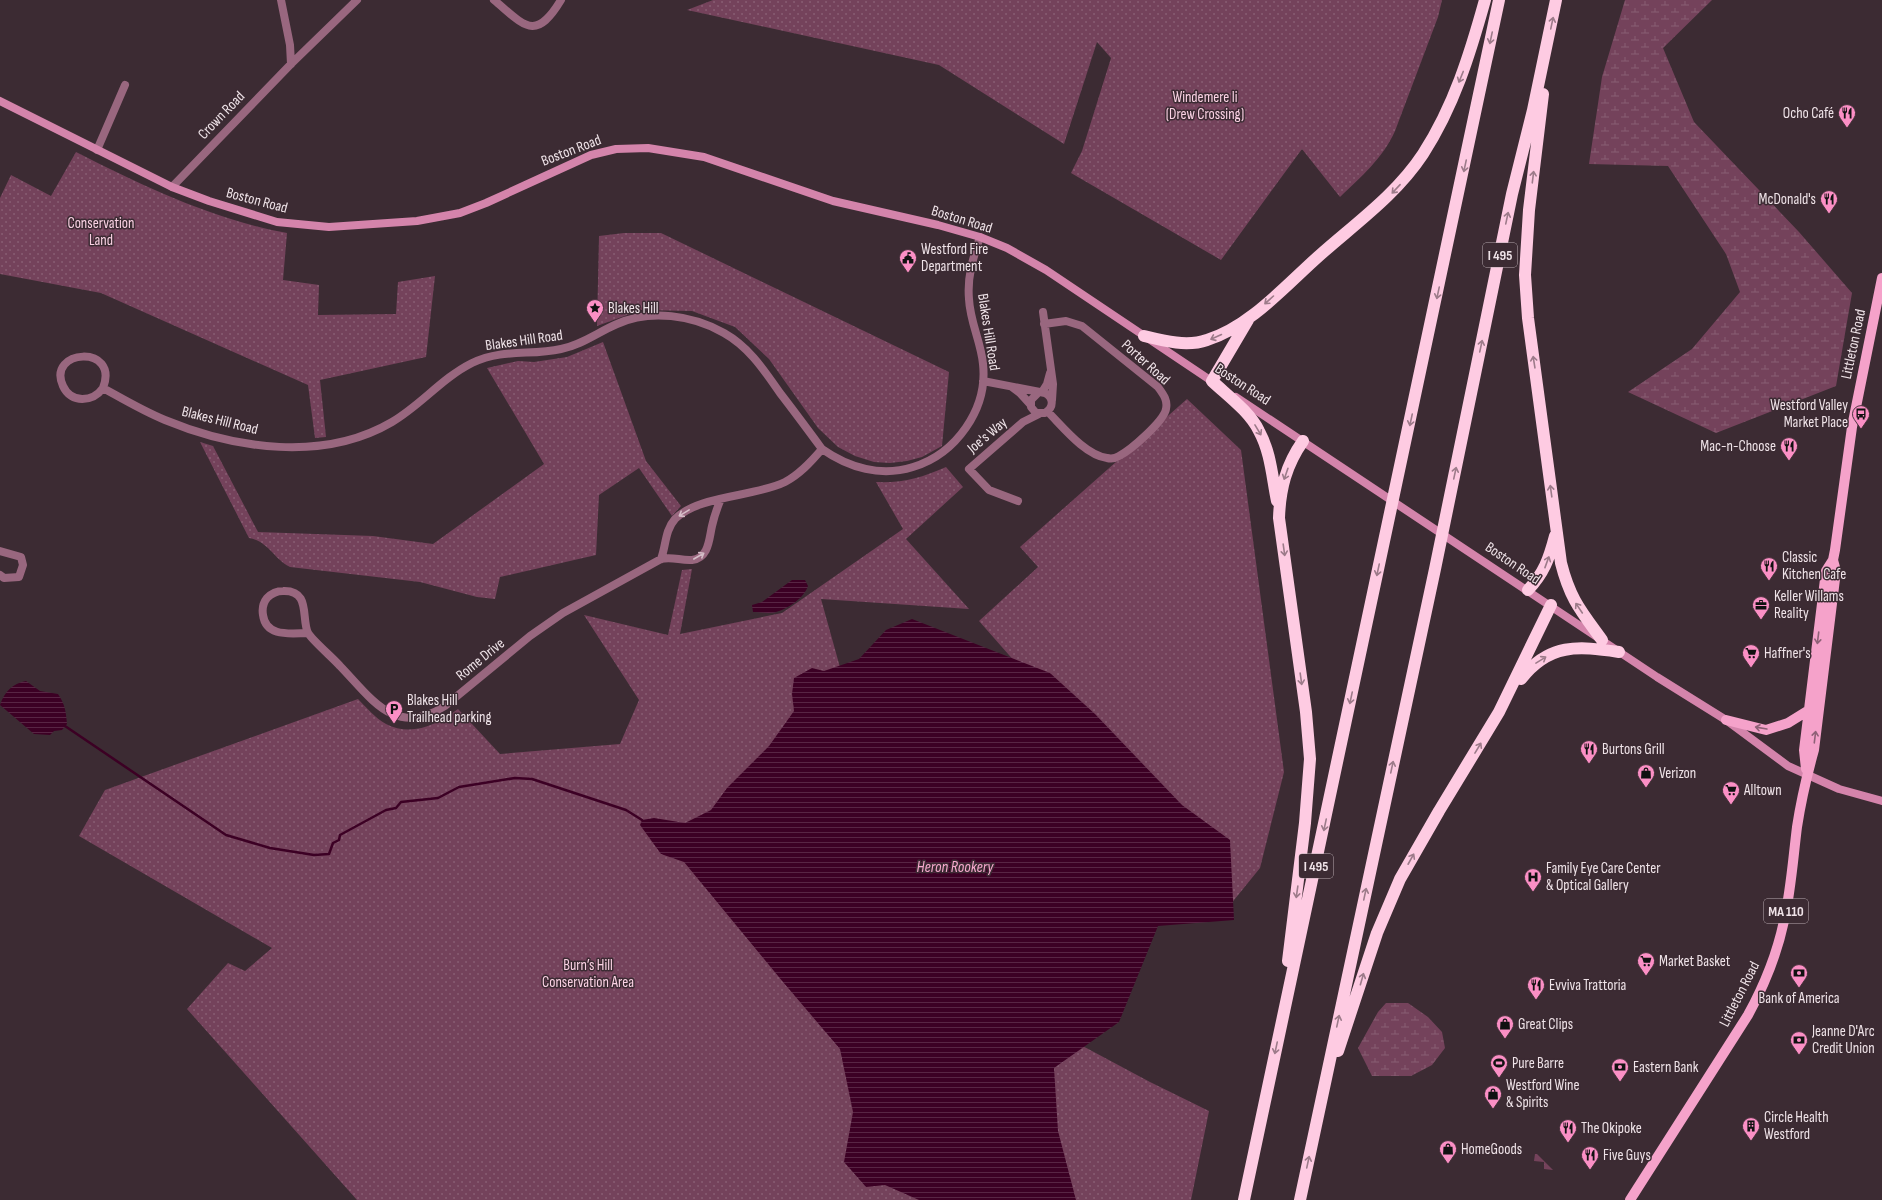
<svg xmlns="http://www.w3.org/2000/svg" width="1882" height="1200" viewBox="0 0 1882 1200" font-family="'Sofia Sans Condensed',sans-serif">
	<style>
		.grass { fill: url(#grass-tufts) }
		.wetland { fill: url(#wetland-marsh) }
		.park { fill: url(#park-dots) }
		.water { fill: url(#water-rules) }
		.lines { fill: none; stroke-linecap: round; stroke-linejoin: round }
		.stream { stroke: #3c0024; stroke-width: 2.5 }
		.street { stroke: #99677f; stroke-width: 8 }
		.secondary { stroke: #d484ab; stroke-width: 8 }
		.primary { stroke: #f5a2ca; stroke-width: 10 }
		.highway { stroke: #fecbe2; stroke-width: 12 }
		.oneway { stroke: #9d7b8a }
		.oneway2 { stroke: #d5bec8 }
		.oneway3 { stroke: #8f6177 }
		.labels { text-anchor: middle; stroke-width: 3; stroke-linejoin: round; paint-order: stroke }
		.shield { fill: #3c2b33; stroke: #b9acb2; stroke-width: 1 }
		.shield-label { font-size: 14px; font-weight: bold; fill: #efe3e8 }
		.park-label { font-size: 15px; fill: #fbd2e4; stroke: #3c2b33 }
		.poi-label { font-size: 15px; fill: #efe3e8; stroke: #3c2b33; text-anchor: start }
		.street-label { font-size: 15px; fill: #efe3e8; stroke: #3c2b33 }
		.water-label { font-size: 16px; font-style: italic; fill: #f8a9cf; stroke: #3c2b33 }
	</style>
	<defs>
		<pattern id="grass-tufts" width="24" height="20" patternUnits="userSpaceOnUse"><rect width="24" height="20" fill="#74425b"/><path d="M3 7l-1-3M5 7V3M7 7l1-3M15 17l-1-3M17 17v-4M19 17l1-3" fill="none" stroke="#885d73"/></pattern>
		<pattern id="wetland-marsh" width="20" height="14" patternUnits="userSpaceOnUse"><rect width="20" height="14" fill="#74425b"/><path d="M1 5h8M5 5V1M11 12h8M15 12V8" fill="none" stroke="#885d73"/></pattern>
		<pattern id="park-dots" width="8" height="8" patternUnits="userSpaceOnUse"><rect width="8" height="8" fill="#74425b"/><path d="M2 2h.1M6 6h.1" fill="none" stroke="#885d73" stroke-width="1.8" stroke-linecap="round"/></pattern>
		<pattern id="water-rules" width="6" height="5" patternUnits="userSpaceOnUse"><rect width="6" height="5" fill="#3c0024"/><path d="M0 2.5h6" fill="none" stroke="#582544"/></pattern>
	</defs>
	<rect width="100%" height="100%" fill="#3c2b33"/>
	<path class="grass" d="M1535 1154H1537L1553 1170 1544 1169V1162L1534 1161Z"/>
	<path class="wetland" d="M1625 0H1712L1663 48 1694 122 1799 232 1852 293 1836 386 1716 433 1628 392 1692 349 1740 292 1726 254 1668 166 1589 164 1602 77Z
		M1386 1003H1408L1428 1017 1442 1032 1445 1048 1432 1065 1411 1076H1372L1358 1048 1378 1012Z"/>
	<path class="park" d="M713 0H1442L1438 17 1395 131C1383 158 1361 177 1340 197L1302 149 1221 260 1071 173 1082 151 1111 58 1097 42 1064 144 939 65 687 10Z
		M76 152C141 185 214 220 287 233L283 280 319 285 318 315 396 314 398 282 435 276 426 357 320 380 326 437 315 438 308 385 101 293 0 274V198L11 175 51 196Z
		M624 233H661L949 372 942 446 922 457 907 461 890 463 874 462 855 456 838 447 818 428 769 359 735 327 692 311 641 310 597 326 599 236Z
		M603 342 646 461 681 506 672 516 639 468 599 495 596 555 500 577 495 599 477 597 420 582 290 567C274 559 268 541 249 538L200 442 213 446 258 532 373 536 433 544 544 464 487 368 518 361 534 362 567 357Z
		M1187 399 1241 450 1284 772 1260 868 1230 905 979 621 1038 567 1020 547Z
		M946 467 963 487 906 539 969 609 821 599 888 840 802 896 1150 1082 1209 1111 1191 1200H357L187 1009 228 963 245 971 272 948 79 836 105 790 358 699C366 707 375 718 386 724 411 737 437 725 458 709L500 754 620 744 639 700 584 615 668 635 682 570 692 569 680 634 782 613 903 529 876 482C904 483 921 478 946 467Z"/>
	<path class="water" d="M792 580H805L808 586C804 598 788 609 776 612 770 614 760 612 753 612L752 605 762 602Z
		M912 619 1050 673 1095 714 1182 805 1230 840 1234 920 1158 926 1119 1022 1054 1068 1058 1131 1076 1200H919L885 1185 866 1187 844 1162 853 1112 840 1049 783 982 684 862 661 854 640 825 642 820 654 818 685 823 711 810 727 788 769 746 794 711 792 694 794 678 812 668 824 671 859 659 886 630Z
		M26 681 40 691 58 694C65 704 66 712 67 724L62 730 54 731 50 735 34 734 0 705C5 691 12 684 26 681Z"/>
	<g class="lines">
		<path class="stream" d="M65 726 226 835 270 848 314 855 329 854 333 843 339 840 340 835 386 810 396 808 401 802 438 798 459 787 515 778 532 779 626 810 642 820"/>
		<path class="street" d="M281 0 290 45 291 64
			M494 0C524 25 535 43 561 0
			M97 150 125 85
			M172 187 291 64 357 0
			M1043 312 1053 384 1052 400
			M1044 324 1066 321 1082 326 1158 387C1163 394 1168 400 1166 409 1164 421 1131 450 1119 456 1116 458 1111 459 1107 458 1085 455 1063 427 1048 412
			M983 381 1045 393C1054 398 1054 407 1045 413H1036L1031 407V400L1038 393
			M1012 387 1020 393 1030 404
			M103 388C120 344 46 349 63 386 71 404 93 402 103 388 123 399 143 411 165 420 235 449 324 462 392 422 421 405 442 378 472 363 504 348 530 356 561 349 582 345 598 332 617 324 650 309 693 315 724 333 749 347 764 370 780 393 794 411 808 430 822 449 849 468 881 477 913 467 956 454 988 409 983 364 981 342 970 322 969 299 967 277 973 258 980 237
			M1042 392 1047 384 1050 373
			M1018 501 989 490 969 469 1023 422 1039 414
			M0 551 21 557 23 565 19 577 4 578 0 575
			M661 559C666 546 665 530 675 519 699 495 755 497 785 482 800 474 811 462 822 449
			M308 633C292 633 266 638 263 615 262 609 263 603 267 598 271 594 277 591 283 591 311 590 301 618 308 633 312 640 333 658 340 666 372 699 395 738 445 706L530 636 563 613 661 559C672 556 681 561 692 560 709 558 709 539 712 526 714 517 717 508 721 499"/>
		<path class="secondary" d="M0 101 172 187 209 201 277 222 329 227 417 221 460 213 486 203 591 155 616 149 648 148 704 157 833 201 938 225 980 237 1007 248 1046 270 1216 384
			M1236 397 1657 677 1726 720 1788 766 1839 789 1882 801"/>
		<path class="primary" d="M1726 720 1766 730 1788 723 1809 710
			M1806 769 1804 750 1826 571 1833 560 1835 550 1852 427 1882 278
			M1630 1200 1748 1015C1764 986 1777 954 1784 921 1791 890 1793 859 1797 827 1801 801 1807 775 1814 750L1836 571 1833 560"/>
		<path class="highway" d="M1543 94 1529 210 1525 275 1528 318 1561 563C1570 599 1581 611 1602 640
			M1248 320 1212 381C1228 396 1250 412 1259 431 1271 453 1272 477 1277 501
			M1144 336C1164 341 1187 347 1207 340 1250 327 1287 284 1320 255 1356 223 1396 195 1423 154 1454 106 1470 54 1485 0
			M1528 590C1544 573 1549 559 1555 536
			M1521 679C1549 643 1578 646 1619 652
			M1288 961 1305 823 1310 759 1306 712 1279 518C1280 489 1286 465 1303 441
			M1338 1051 1377 933 1400 879 1439 811 1499 712 1551 605
			M1244 1200 1499 0
			M1300 1200 1435 569 1512 194 1533 110 1556 0"/>
	</g>
	<defs><path id="oneway-shaft" d="M-6 0H5M1.5-3L5.5 0L1.5 3" fill="none" stroke-width="1.6" stroke-linecap="round" stroke-linejoin="round"/></defs>
	<g class="oneway">
		<use href="#oneway-shaft" transform="translate(1552 23) rotate(-78)"/>
		<use href="#oneway-shaft" transform="translate(1491 38) rotate(102)"/>
		<use href="#oneway-shaft" transform="translate(1461 77) rotate(112)"/>
		<use href="#oneway-shaft" transform="translate(1465 166) rotate(102)"/>
		<use href="#oneway-shaft" transform="translate(1533 177) rotate(-83)"/>
		<use href="#oneway-shaft" transform="translate(1396 189) rotate(133)"/>
		<use href="#oneway-shaft" transform="translate(1507 218) rotate(-78)"/>
		<use href="#oneway-shaft" transform="translate(1438 293) rotate(102)"/>
		<use href="#oneway-shaft" transform="translate(1269 300) rotate(138)"/>
		<use href="#oneway-shaft" transform="translate(1216 337) rotate(156)"/>
		<use href="#oneway-shaft" transform="translate(1481 346) rotate(-78)"/>
		<use href="#oneway-shaft" transform="translate(1534 362) rotate(-99)"/>
		<use href="#oneway-shaft" transform="translate(1411 420) rotate(102)"/>
		<use href="#oneway-shaft" transform="translate(1258 430) rotate(59)"/>
		<use href="#oneway-shaft" transform="translate(1455 473) rotate(-78)"/>
		<use href="#oneway-shaft" transform="translate(1286 474) rotate(109)"/>
		<use href="#oneway-shaft" transform="translate(1551 491) rotate(-98)"/>
		<use href="#oneway-shaft" transform="translate(1284 550) rotate(82)"/>
		<use href="#oneway-shaft" transform="translate(1547 562) rotate(-70)"/>
		<use href="#oneway-shaft" transform="translate(1378 570) rotate(102)"/>
		<use href="#oneway-shaft" transform="translate(1579 608) rotate(-124)"/>
		<use href="#oneway-shaft" transform="translate(1541 660) rotate(-32)"/>
		<use href="#oneway-shaft" transform="translate(1301 679) rotate(82)"/>
		<use href="#oneway-shaft" transform="translate(1351 698) rotate(102)"/>
		<use href="#oneway-shaft" transform="translate(1478 748) rotate(-59)"/>
		<use href="#oneway-shaft" transform="translate(1392 767) rotate(-78)"/>
		<use href="#oneway-shaft" transform="translate(1325 825) rotate(102)"/>
		<use href="#oneway-shaft" transform="translate(1411 859) rotate(-61)"/>
		<use href="#oneway-shaft" transform="translate(1297 892) rotate(98)"/>
		<use href="#oneway-shaft" transform="translate(1365 894) rotate(-78)"/>
		<use href="#oneway-shaft" transform="translate(1362 979) rotate(-74)"/>
		<use href="#oneway-shaft" transform="translate(1338 1021) rotate(-78)"/>
		<use href="#oneway-shaft" transform="translate(1276 1048) rotate(102)"/>
		<use href="#oneway-shaft" transform="translate(1308 1162) rotate(-78)"/>
	</g>
	<g class="oneway2">
		<use href="#oneway-shaft" transform="translate(684 513) rotate(149)"/>
		<use href="#oneway-shaft" transform="translate(699 556) rotate(-30)"/>
	</g>
	<g class="oneway3">
		<use href="#oneway-shaft" transform="translate(1818 638) rotate(97)"/>
		<use href="#oneway-shaft" transform="translate(1761 728) rotate(-170)"/>
		<use href="#oneway-shaft" transform="translate(1815 737) rotate(-83)"/>
	</g>
	<defs>
		<g id="restaurant-pin" transform="scale(0.9)"><path d="M0 17L-7.5 6A9.5 9.5 0 1 1 7.5 6Z" fill="#fb8fc5" stroke="#3c2b33"/><path d="M-5-6h1v4h1v-4h1v4h1v-4h1v5L-1.5 .5V6h-2V.5L-5-1ZM5-6V6H3V1.5H1.5Q1.5-4 5-6Z" fill="#111"/></g>
		<g id="civic-pin" transform="scale(0.9)"><path d="M0 17L-7.5 6A9.5 9.5 0 1 1 7.5 6Z" fill="#fb8fc5" stroke="#3c2b33"/><path d="M-.6-6.5H3V-4.5H.6V-3L4-1V1h2V6H-6V1h2V-1L-.6-3ZM-1.2 2.5V6h2.4V2.5Z" fill="#111"/></g>
		<g id="sight-pin" transform="scale(0.9)"><path d="M0 17L-7.5 6A9.5 9.5 0 1 1 7.5 6Z" fill="#fb8fc5" stroke="#3c2b33"/><path d="M0-6L1.8-2.2L6-1.7L2.9 1.2L3.7 5.4L0 3.3L-3.7 5.4L-2.9 1.2L-6-1.7L-1.8-2.2Z" fill="#111"/></g>
		<g id="bus-pin" transform="scale(0.9)"><path d="M0 17L-7.5 6A9.5 9.5 0 1 1 7.5 6Z" fill="#fb8fc5" stroke="#3c2b33"/><path d="M-5-6H5V4H4V6H2V4H-2V6H-4V4H-5ZM-3.5-4V0h7V-4ZM-3.5 1.2v1.5H-2V1.2ZM2 1.2v1.5H3.5V1.2Z" fill="#111"/></g>
		<g id="office-pin" transform="scale(0.9)"><path d="M0 17L-7.5 6A9.5 9.5 0 1 1 7.5 6Z" fill="#fb8fc5" stroke="#3c2b33"/><path d="M-6-3h4V-5.5h4V-3h4V5H-6ZM-1-4.5V-3h2v-1.5ZM-6 0V1H6V0Z" fill="#111"/></g>
		<g id="supermarket-pin" transform="scale(0.9)"><path d="M0 17L-7.5 6A9.5 9.5 0 1 1 7.5 6Z" fill="#fb8fc5" stroke="#3c2b33"/><path d="M-6-5.5h2.5l.6 2H6L4.5 2H-2.5L-4.4-4H-6ZM-1.5 3.2a1.3 1.3 0 1 0 .1 0ZM3 3.2a1.3 1.3 0 1 0 .1 0Z" fill="#111"/></g>
		<g id="parking-pin" transform="scale(0.9)"><path d="M0 17L-7.5 6A9.5 9.5 0 1 1 7.5 6Z" fill="#fb8fc5" stroke="#3c2b33"/><path d="M-3.5-5.5H1a3.5 3.5 0 0 1 0 7H-1V5.5H-3.5ZM-1-3.4V-.6H.8a1.4 1.4 0 0 0 0-2.8Z" fill="#111"/></g>
		<g id="shop-pin" transform="scale(0.9)"><path d="M0 17L-7.5 6A9.5 9.5 0 1 1 7.5 6Z" fill="#fb8fc5" stroke="#3c2b33"/><path d="M-5-2.5h2.3a2.7 3.5 0 0 1 5.4 0H5L5.5 6h-11ZM-1.5-2.5h3a1.5 2.3 0 0 0-3 0Z" fill="#111"/></g>
		<g id="hospital-pin" transform="scale(0.9)"><path d="M0 17L-7.5 6A9.5 9.5 0 1 1 7.5 6Z" fill="#fb8fc5" stroke="#3c2b33"/><path d="M-5-5h3v3.5h4V-5h3V5h-3V1.5h-4V5h-3Z" fill="#111"/></g>
		<g id="bank-pin" transform="scale(0.9)"><path d="M0 17L-7.5 6A9.5 9.5 0 1 1 7.5 6Z" fill="#fb8fc5" stroke="#3c2b33"/><path d="M-6-4H6V4H-6ZM0-2.3a2.3 2.3 0 1 0 0 4.6a2.3 2.3 0 1 0 0-4.6Z" fill="#111"/></g>
		<g id="stadium-pin" transform="scale(0.9)"><path d="M0 17L-7.5 6A9.5 9.5 0 1 1 7.5 6Z" fill="#fb8fc5" stroke="#3c2b33"/><path d="M0-5a6.5 5 0 1 0 0 10a6.5 5 0 1 0 0-10ZM-3.5-1.8h7v3.6h-7Z" fill="#111"/></g>
		<g id="building-pin" transform="scale(0.9)"><path d="M0 17L-7.5 6A9.5 9.5 0 1 1 7.5 6Z" fill="#fb8fc5" stroke="#3c2b33"/><path d="M-4-6H4V6H1V3H-1V6H-4ZM-2.5-4.3h1.7v1.8h-1.7ZM.8-4.3h1.7v1.8H.8ZM-2.5-1h1.7V.8h-1.7ZM.8-1h1.7V.8H.8Z" fill="#111"/></g>
	</defs>
	<g fill-rule="evenodd">
		<use href="#restaurant-pin" x="1847" y="113"/>
		<use href="#restaurant-pin" x="1829" y="199"/>
		<use href="#civic-pin" x="908" y="258"/>
		<use href="#sight-pin" x="595" y="308"/>
		<use href="#bus-pin" x="1861" y="414"/>
		<use href="#restaurant-pin" x="1789" y="446"/>
		<use href="#restaurant-pin" x="1769" y="566"/>
		<use href="#office-pin" x="1761" y="605"/>
		<use href="#supermarket-pin" x="1751" y="653"/>
		<use href="#parking-pin" x="394" y="709"/>
		<use href="#restaurant-pin" x="1589" y="749"/>
		<use href="#shop-pin" x="1646" y="773"/>
		<use href="#supermarket-pin" x="1731" y="790"/>
		<use href="#hospital-pin" x="1533" y="877"/>
		<use href="#supermarket-pin" x="1646" y="961"/>
		<use href="#bank-pin" x="1799" y="973"/>
		<use href="#restaurant-pin" x="1536" y="985"/>
		<use href="#shop-pin" x="1505" y="1024"/>
		<use href="#bank-pin" x="1799" y="1040"/>
		<use href="#stadium-pin" x="1499" y="1063"/>
		<use href="#bank-pin" x="1620" y="1067"/>
		<use href="#shop-pin" x="1493" y="1094"/>
		<use href="#building-pin" x="1751" y="1126"/>
		<use href="#restaurant-pin" x="1568" y="1128"/>
		<use href="#shop-pin" x="1448" y="1149"/>
		<use href="#restaurant-pin" x="1590" y="1155"/>
	</g>
	<g class="labels">
		<g class="shield">
			<rect x="1483" y="243" width="34" height="24" rx="3"/>
			<rect x="1299" y="854" width="34" height="24" rx="3"/>
			<rect x="1764" y="899" width="44" height="24" rx="3"/>
		</g>
		<g class="shield-label">
			<text x="1500" y="260">I 495</text>
			<text x="1316" y="871">I 495</text>
			<text x="1786" y="916">MA 110</text>
		</g>
		<g class="park-label">
			<text x="1205" y="102">Windemere Ii<tspan x="1205" dy="17">(Drew Crossing)</tspan></text>
			<text x="101" y="228">Conservation<tspan x="101" dy="17">Land</tspan></text>
			<text x="588" y="970">Burn’s Hill<tspan x="588" dy="17">Conservation Area</tspan></text>
		</g>
		<g class="poi-label">
			<text x="1834" y="118" text-anchor="end">Ocho Café</text>
			<text x="1816" y="204" text-anchor="end">McDonald's</text>
			<text x="921" y="254">Westford Fire<tspan x="921" dy="17">Department</tspan></text>
			<text x="608" y="313">Blakes Hill</text>
			<text x="1848" y="410" text-anchor="end">Westford Valley<tspan x="1848" dy="17">Market Place</tspan></text>
			<text x="1776" y="451" text-anchor="end">Mac-n-Choose</text>
			<text x="1782" y="562">Classic<tspan x="1782" dy="17">Kitchen Cafe</tspan></text>
			<text x="1774" y="601">Keller Willams<tspan x="1774" dy="17">Reality</tspan></text>
			<text x="1764" y="658">Haffner's</text>
			<text x="407" y="705">Blakes Hill<tspan x="407" dy="17">Trailhead parking</tspan></text>
			<text x="1602" y="754">Burtons Grill</text>
			<text x="1659" y="778">Verizon</text>
			<text x="1744" y="795">Alltown</text>
			<text x="1546" y="873">Family Eye Care Center<tspan x="1546" dy="17">&amp; Optical Gallery</tspan></text>
			<text x="1659" y="966">Market Basket</text>
			<text x="1549" y="990">Evviva Trattoria</text>
			<text x="1799" y="1003" text-anchor="middle">Bank of America</text>
			<text x="1518" y="1029">Great Clips</text>
			<text x="1812" y="1036">Jeanne D'Arc<tspan x="1812" dy="17">Credit Union</tspan></text>
			<text x="1512" y="1068">Pure Barre</text>
			<text x="1633" y="1072">Eastern Bank</text>
			<text x="1506" y="1090">Westford Wine<tspan x="1506" dy="17">&amp; Spirits</tspan></text>
			<text x="1764" y="1122">Circle Health<tspan x="1764" dy="17">Westford</tspan></text>
			<text x="1581" y="1133">The Okipoke</text>
			<text x="1461" y="1154">HomeGoods</text>
			<text x="1603" y="1160">Five Guys</text>
		</g>
		<g class="street-label">
			<text transform="translate(221 115) rotate(-46)" y="5">Crown Road</text>
			<text transform="translate(571 150) rotate(-21)" y="5">Boston Road</text>
			<text transform="translate(257 200) rotate(15)" y="5">Boston Road</text>
			<text transform="translate(962 219) rotate(17)" y="5">Boston Road</text>
			<text transform="translate(989 332) rotate(81)" y="5">Blakes Hill Road</text>
			<text transform="translate(524 340) rotate(-8)" y="5">Blakes Hill Road</text>
			<text transform="translate(1853 344) rotate(-78)" y="5">Littleton Road</text>
			<text transform="translate(1146 362) rotate(42)" y="5">Porter Road</text>
			<text transform="translate(1243 384) rotate(33)" y="5">Boston Road</text>
			<text transform="translate(220 420) rotate(14)" y="5">Blakes Hill Road</text>
			<text transform="translate(987 435) rotate(-40)" y="5">Joe's Way</text>
			<text transform="translate(1513 563) rotate(34)" y="5">Boston Road</text>
			<text transform="translate(480 659) rotate(-39)" y="5">Rome Drive</text>
			<text transform="translate(1739 994) rotate(-63)" y="5">Littleton Road</text>
		</g>
		<g class="water-label">
			<text x="955" y="872">Heron Rookery</text>
		</g>
	</g>
</svg>
